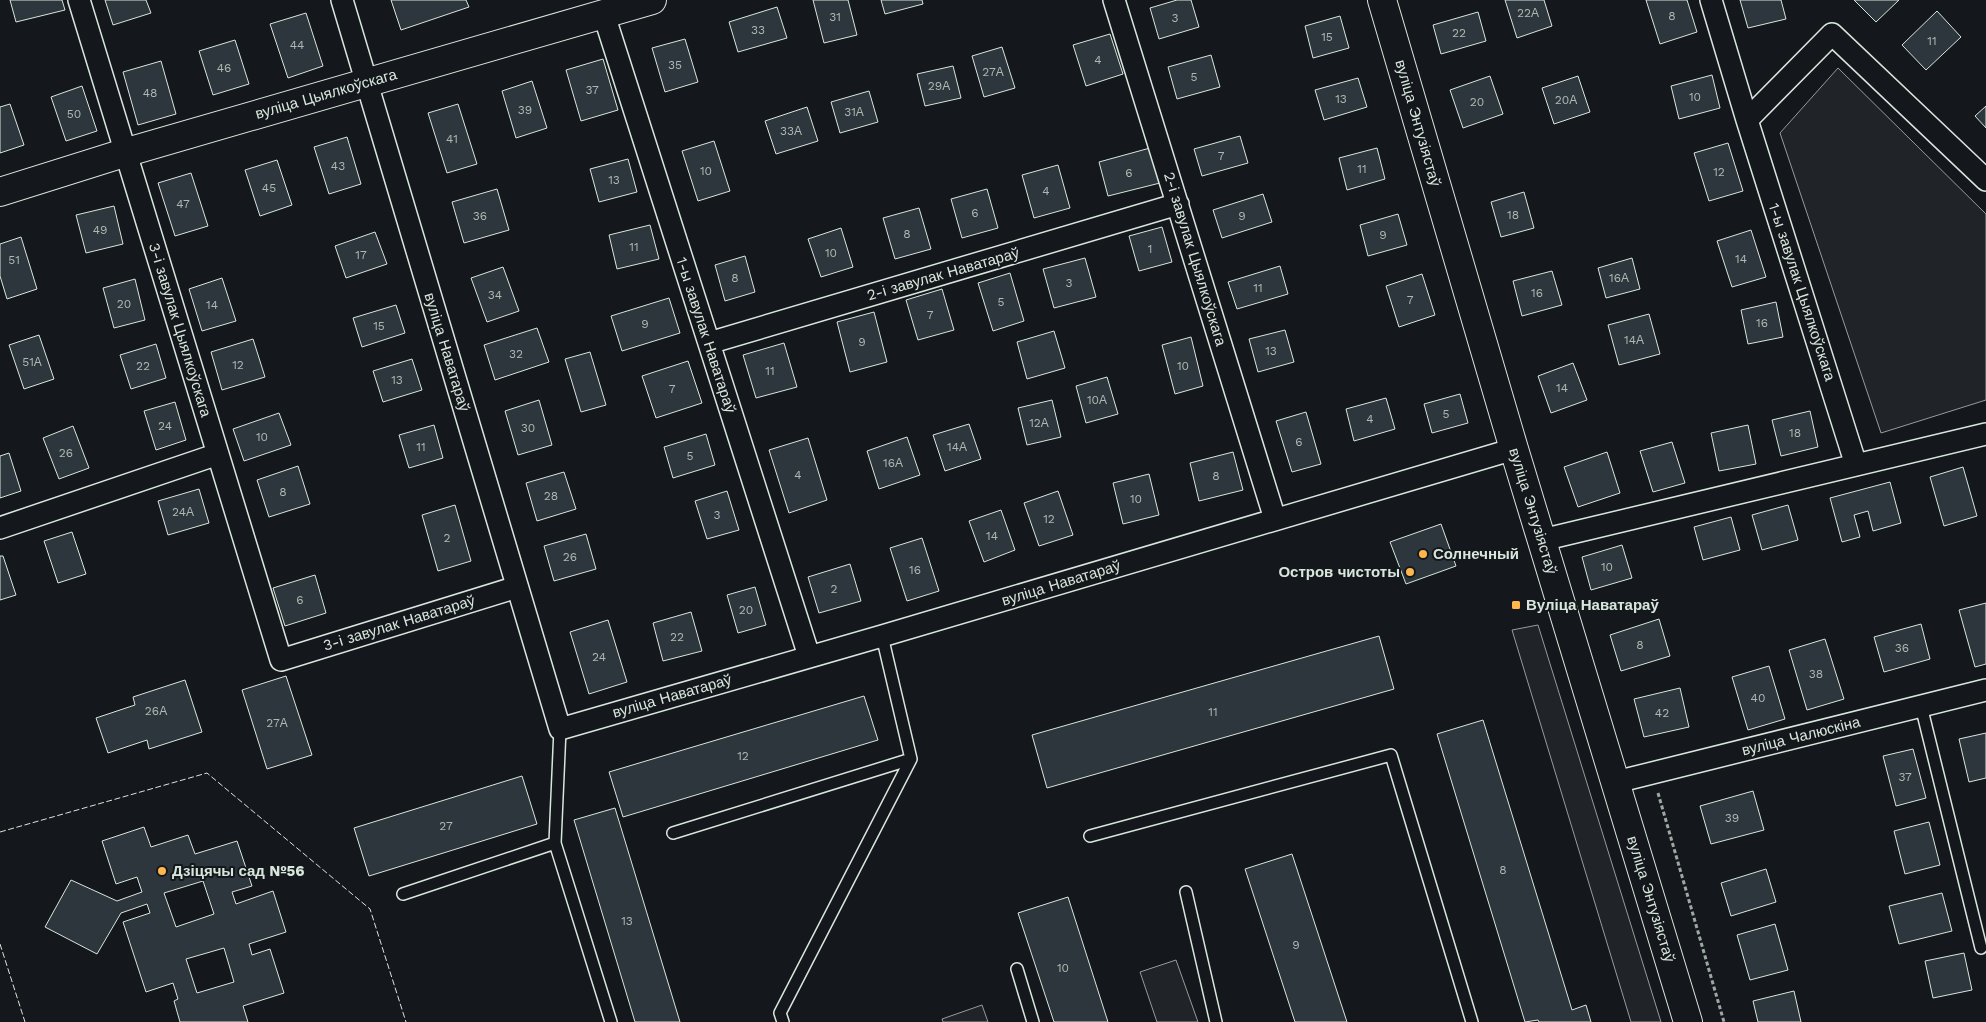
<svg xmlns="http://www.w3.org/2000/svg" width="1986" height="1022" viewBox="0 0 1986 1022" font-family="'Work Sans',sans-serif">
	<style>
		.green { fill: #202428; stroke: #939e99 }
		.building { fill: #2c363c; stroke: #d8e6dc; fill-rule: evenodd }
		.lines { fill: none; stroke-linecap: round; stroke-linejoin: round }
		.lane-casing { stroke: #d8e6dc; stroke-width: 14 }
		.street-casing { stroke: #d8e6dc; stroke-width: 24 }
		.secondary-casing { stroke: #d8e6dc; stroke-width: 30 }
		.path { stroke: #9da8a2; stroke-width: 3; stroke-dasharray: 4 2.5; stroke-linecap: butt }
		.lane { stroke: #14181c; stroke-width: 11 }
		.street { stroke: #14181c; stroke-width: 21 }
		.secondary { stroke: #14181c; stroke-width: 28 }
		.fence { stroke: #d8e6dc; stroke-width: 1; stroke-dasharray: 6 2.5; stroke-linecap: butt }
		.poi-dot { fill: #ffb74d; stroke: #14181c; stroke-width: 2 }
		.labels { text-anchor: middle; stroke-width: 4; stroke-linejoin: round; paint-order: stroke }
		.number-label { font-size: 12px; fill: #adbab4 }
		.street-label { font-size: 15px; fill: #d8e6dc; stroke: #14181c }
		.poi-label { font-size: 15px; font-weight: bold; fill: #d8e6dc; stroke: #14181c; text-anchor: start }
	</style>
	<rect width="100%" height="100%" fill="#14181c"/>
	<path class="green" d="M1838 68 1986 214V400L1881 433 1780 133Z
		M1538 625 1661 1022H1631L1512 630Z
		M1176 960 1198 1022H1157L1140 972Z
		M982 1005 988 1022H943L942 1019Z"/>
	<path class="building" d="M10 0H62L65 10 16 22Z
		M105 0H146L151 13 113 25Z
		M391 0H466L469 7 401 30Z
		M813 0H848L857 35 824 43Z
		M881 0H922L923 4 885 14Z
		M1177 0H1191L1199 27 1159 39 1150 8Z
		M1505 0H1544L1552 26 1517 38Z
		M1646 0H1687L1697 32 1660 44Z
		M1740 0H1781L1786 19 1748 28Z
		M1854 0H1899L1876 22Z
		M777 7 787 38 738 52 729 22Z
		M1937 11 1961 37 1926 70 1902 45Z
		M1478 12 1486 41 1441 54 1433 25Z
		M306 13 323 66 288 78 270 24Z
		M1340 16 1349 48 1313 58 1305 26Z
		M1110 34 1123 74 1086 86 1073 45Z
		M685 39 698 82 665 92 652 48Z
		M235 40 249 84 213 95 199 51Z
		M1002 47 1015 88 984 97 972 56Z
		M1211 55 1220 87 1177 99 1168 67Z
		M603 59 618 110 581 121 566 70Z
		M161 61 176 114 138 125 123 72Z
		M953 66 961 98 925 106 917 74Z
		M1712 75 1720 108 1679 119 1671 86Z
		M1490 76 1503 114 1463 128 1450 90Z
		M1578 76 1590 112 1554 124 1542 88Z
		M1358 78 1367 107 1324 120 1315 90Z
		M532 81 547 128 516 138 502 91Z
		M82 86 97 131 66 141 51 97Z
		M869 91 878 122 840 133 831 102Z
		M10 104 24 145 0 153V107Z
		M458 104 477 164 447 173 428 113Z
		M1986 106V128L1975 116Z
		M807 107 818 141 776 154 765 121Z
		M1240 136 1248 163 1202 176 1194 149Z
		M347 137 361 184 329 194 314 147Z
		M714 141 730 191 698 201 682 151Z
		M1728 143 1743 191 1709 201 1694 153Z
		M1150 148 1160 183 1108 196 1099 162Z
		M1377 148 1385 179 1347 190 1339 158Z
		M628 159 637 192 599 202 590 169Z
		M277 160 292 205 260 216 245 170Z
		M1058 165 1070 208 1034 218 1022 175Z
		M191 173 208 226 175 236 158 183Z
		M497 189 509 230 464 243 452 202Z
		M987 189 998 228 962 238 951 199Z
		M1524 192 1534 228 1501 237 1491 202Z
		M1263 194 1272 222 1222 238 1213 210Z
		M114 206 123 244 86 253 76 215Z
		M919 208 931 249 895 259 883 218Z
		M1398 214 1407 245 1368 256 1360 225Z
		M650 225 659 259 617 269 609 235Z
		M1162 227 1172 262 1139 271 1129 236Z
		M841 228 853 267 821 277 808 239Z
		M1751 230 1766 277 1732 287 1717 241Z
		M375 232 387 264 346 278 335 246Z
		M21 237 37 289 7 299 0 276V244Z
		M745 256 755 292 725 301 715 265Z
		M1085 258 1096 297 1054 308 1043 269Z
		M1632 258 1640 289 1606 298 1598 268Z
		M1280 266 1288 294 1237 309 1228 282Z
		M503 267 519 311 487 322 471 278Z
		M1552 271 1562 305 1522 316 1513 281Z
		M1010 273 1024 321 993 331 978 283Z
		M1422 274 1435 315 1399 327 1386 286Z
		M222 278 236 321 202 331 189 289Z
		M135 279 145 320 114 328 103 288Z
		M942 289 954 330 918 340 906 300Z
		M669 298 680 333 622 351 611 316Z
		M1776 302 1783 337 1748 344 1741 310Z
		M396 305 405 333 362 347 353 318Z
		M874 312 887 362 850 372 837 322Z
		M1649 314 1660 354 1619 365 1608 325Z
		M537 328 549 362 495 380 484 345Z
		M1285 330 1294 362 1258 372 1249 339Z
		M1054 331 1065 368 1027 379 1017 342Z
		M39 335 54 379 24 389 9 345Z
		M1191 337 1203 386 1175 394 1162 345Z
		M253 339 265 377 222 390 211 352Z
		M784 343 797 387 756 398 743 355Z
		M156 344 166 378 131 389 120 355Z
		M590 352 606 405 581 412 565 359Z
		M412 359 422 390 383 402 373 371Z
		M688 361 702 403 656 418 642 376Z
		M1573 363 1587 400 1551 413 1538 376Z
		M1107 377 1118 414 1086 423 1076 386Z
		M1460 394 1468 423 1432 433 1424 404Z
		M1386 398 1395 429 1354 441 1346 409Z
		M539 400 552 445 518 455 505 411Z
		M1052 400 1061 437 1027 445 1018 408Z
		M175 402 186 440 156 450 144 411Z
		M1810 411 1818 447 1781 456 1772 420Z
		M1306 412 1321 464 1292 472 1276 421Z
		M279 413 291 445 244 461 233 429Z
		M969 424 981 459 945 471 933 435Z
		M434 425 443 458 409 468 399 435Z
		M1748 425 1756 464 1719 471 1711 433Z
		M73 426 89 468 59 479 43 438Z
		M706 434 715 465 673 478 664 447Z
		M907 437 920 475 879 489 867 451Z
		M808 438 827 500 789 513 769 450Z
		M1672 442 1685 483 1653 492 1640 451Z
		M1233 452 1243 490 1199 501 1190 463Z
		M1607 452 1620 493 1578 507 1564 467Z
		M9 453 21 491 0 498V456Z
		M298 466 310 504 269 517 257 480Z
		M1963 467 1977 516 1944 526 1930 477Z
		M564 472 576 509 537 521 526 483Z
		M1149 474 1159 515 1123 524 1113 483Z
		M1890 482 1901 523 1873 531 1868 511 1854 515 1860 537 1842 542 1830 498Z
		M199 489 209 523 168 535 158 501Z
		M727 491 739 530 707 539 695 501Z
		M1058 491 1073 535 1039 546 1024 503Z
		M455 505 471 561 438 571 422 515Z
		M1788 505 1798 540 1762 550 1752 515Z
		M1001 510 1015 550 984 562 969 521Z
		M1731 517 1740 550 1703 560 1694 527Z
		M1441 524 1456 566 1406 584 1390 542Z
		M72 532 86 574 58 583 44 541Z
		M586 534 596 569 554 581 544 546Z
		M922 538 939 591 907 601 890 548Z
		M1622 545 1632 578 1591 590 1582 557Z
		M0 556H3L16 595 0 600Z
		M850 564 861 601 819 613 808 577Z
		M315 575 326 613 285 626 273 588Z
		M755 587 766 625 738 633 727 595Z
		M1986 603V664L1975 667 1959 610Z
		M691 612 702 651 663 661 653 623Z
		M1659 619 1670 656 1621 671 1610 635Z
		M608 620 627 682 589 694 570 632Z
		M1921 624 1930 659 1884 672 1874 637Z
		M1379 636 1394 689 1047 788 1032 735Z
		M1825 639 1844 699 1807 710 1789 650Z
		M1769 666 1785 719 1748 730 1732 677Z
		M286 676 312 755 267 769 242 690Z
		M185 680 202 732 149 749 147 740 108 753 96 718 135 705 133 697Z
		M1680 688 1689 727 1644 737 1634 699Z
		M864 696 878 740 623 817 609 772Z
		M1483 720 1572 1010 1586 1005 1591 1022H1539L1538 1020 1525 1022 1437 734Z
		M1986 733V778L1969 782 1959 739Z
		M1913 749 1926 798 1896 806 1883 756Z
		M522 776 537 824 369 876 354 828Z
		M1753 791 1764 830 1711 844 1700 806Z
		M615 808 680 1022H635L574 820Z
		M1929 822 1940 865 1905 874 1894 831Z
		M144 827 151 847 188 835 195 854 237 841 252 886 232 892 236 904 273 891 286 932 249 944 252 955 270 949 284 993 243 1006 248 1022H180L174 1001 178 999 173 983 146 992 123 922 150 913 147 904 121 913 97 954 45 927 71 880 117 901 142 892 137 877 116 884 102 841ZM203 881 214 914 176 927 164 893ZM224 948 234 982 197 993 186 959Z
		M1292 854 1347 1022H1295L1245 869Z
		M1766 869 1776 902 1731 916 1721 883Z
		M1942 893 1952 931 1899 944 1889 906Z
		M1068 897 1108 1022H1054L1018 913Z
		M1775 924 1788 970 1750 980 1737 935Z
		M1964 953 1972 990 1933 998 1925 961Z
		M1794 991 1801 1022H1758L1753 1001Z"/>
	<g class="lines">
		<g class="lane-casing">
			<path id="lane" d="M1921 706 1981 948
				M560 729 555 843 611 1022
				M673 833 911 759
				M1090 836 1391 755 1472 1022
				M1186 892 1216 1022
				M403 894 555 843
				M1017 969 1033 1022
				M783 1022 780 1013 911 759 882 636"/>
		</g>
		<g class="street-casing">
			<path id="street" d="M79 0 281 660 517 587
				M342 0 560 729 882 636 1514 449
				M1114 0 1275 519
				M1711 0 1747 120 1856 465
				M604 15 809 656
				M1747 120 1832 34 1986 180
				M709 343 1178 204
				M0 528 218 454
				M1542 540 1986 434
				M1616 782 1986 690"/>
		</g>
		<g class="secondary-casing">
			<path id="secondary" d="M1382 0 1514 449 1688 1022
				M0 192 124 153 652 0"/>
		</g>
		<path class="path" d="M1658 793 1724 1022"/>
		<use href="#lane" class="lane"/>
		<use href="#street" class="street"/>
		<use href="#secondary" class="secondary"/>
		<path class="fence" d="M0 832 207 773 370 909 406 1022
			M0 944 25 1022"/>
	</g>
	<g class="poi-dot">
		<circle cx="1423" cy="554" r="5"/>
		<circle cx="1410" cy="572" r="5"/>
		<rect x="1511" y="600" width="10" height="10" rx="2.5"/>
		<circle cx="162" cy="871" r="5"/>
	</g>
	<g class="labels">
		<g class="number-label">
			<text x="1528" y="17">22А</text>
			<text x="1672" y="20">8</text>
			<text x="835" y="21">31</text>
			<text x="1175" y="22">3</text>
			<text x="758" y="34">33</text>
			<text x="1459" y="37">22</text>
			<text x="1327" y="41">15</text>
			<text x="1932" y="45">11</text>
			<text x="297" y="49">44</text>
			<text x="1098" y="64">4</text>
			<text x="675" y="69">35</text>
			<text x="224" y="72">46</text>
			<text x="993" y="76">27А</text>
			<text x="1194" y="81">5</text>
			<text x="939" y="90">29А</text>
			<text x="592" y="94">37</text>
			<text x="150" y="97">48</text>
			<text x="1695" y="101">10</text>
			<text x="1341" y="103">13</text>
			<text x="1566" y="104">20А</text>
			<text x="1477" y="106">20</text>
			<text x="525" y="114">39</text>
			<text x="854" y="116">31А</text>
			<text x="74" y="118">50</text>
			<text x="791" y="135">33А</text>
			<text x="452" y="143">41</text>
			<text x="1221" y="160">7</text>
			<text x="338" y="170">43</text>
			<text x="1362" y="173">11</text>
			<text x="706" y="175">10</text>
			<text x="1719" y="176">12</text>
			<text x="1129" y="177">6</text>
			<text x="614" y="184">13</text>
			<text x="269" y="192">45</text>
			<text x="1046" y="195">4</text>
			<text x="183" y="208">47</text>
			<text x="975" y="217">6</text>
			<text x="1513" y="219">18</text>
			<text x="480" y="220">36</text>
			<text x="1242" y="220">9</text>
			<text x="100" y="234">49</text>
			<text x="907" y="238">8</text>
			<text x="1383" y="239">9</text>
			<text x="634" y="251">11</text>
			<text x="1150" y="253">1</text>
			<text x="831" y="257">10</text>
			<text x="361" y="259">17</text>
			<text x="1741" y="263">14</text>
			<text x="14" y="264">51</text>
			<text x="735" y="282">8</text>
			<text x="1619" y="282">16А</text>
			<text x="1069" y="287">3</text>
			<text x="1258" y="292">11</text>
			<text x="1537" y="297">16</text>
			<text x="495" y="299">34</text>
			<text x="1410" y="304">7</text>
			<text x="1001" y="306">5</text>
			<text x="124" y="308">20</text>
			<text x="212" y="309">14</text>
			<text x="930" y="319">7</text>
			<text x="1762" y="327">16</text>
			<text x="645" y="328">9</text>
			<text x="379" y="330">15</text>
			<text x="1634" y="344">14А</text>
			<text x="862" y="346">9</text>
			<text x="1271" y="355">13</text>
			<text x="516" y="358">32</text>
			<text x="32" y="366">51А</text>
			<text x="238" y="369">12</text>
			<text x="143" y="370">22</text>
			<text x="1183" y="370">10</text>
			<text x="770" y="375">11</text>
			<text x="397" y="384">13</text>
			<text x="1562" y="392">14</text>
			<text x="672" y="393">7</text>
			<text x="1097" y="404">10А</text>
			<text x="1446" y="418">5</text>
			<text x="1370" y="423">4</text>
			<text x="1039" y="427">12А</text>
			<text x="165" y="430">24</text>
			<text x="528" y="432">30</text>
			<text x="1795" y="437">18</text>
			<text x="262" y="441">10</text>
			<text x="1299" y="446">6</text>
			<text x="421" y="451">11</text>
			<text x="957" y="451">14А</text>
			<text x="66" y="457">26</text>
			<text x="690" y="460">5</text>
			<text x="893" y="467">16А</text>
			<text x="798" y="479">4</text>
			<text x="1216" y="480">8</text>
			<text x="283" y="496">8</text>
			<text x="551" y="500">28</text>
			<text x="1136" y="503">10</text>
			<text x="183" y="516">24А</text>
			<text x="717" y="519">3</text>
			<text x="1049" y="523">12</text>
			<text x="992" y="540">14</text>
			<text x="447" y="542">2</text>
			<text x="570" y="561">26</text>
			<text x="1607" y="571">10</text>
			<text x="915" y="574">16</text>
			<text x="834" y="593">2</text>
			<text x="300" y="604">6</text>
			<text x="746" y="614">20</text>
			<text x="677" y="641">22</text>
			<text x="1640" y="649">8</text>
			<text x="1902" y="652">36</text>
			<text x="599" y="661">24</text>
			<text x="1816" y="678">38</text>
			<text x="1758" y="702">40</text>
			<text x="156" y="715">26А</text>
			<text x="1213" y="716">11</text>
			<text x="1662" y="717">42</text>
			<text x="277" y="727">27А</text>
			<text x="743" y="760">12</text>
			<text x="1905" y="781">37</text>
			<text x="1732" y="822">39</text>
			<text x="446" y="830">27</text>
			<text x="1503" y="874">8</text>
			<text x="627" y="925">13</text>
			<text x="1296" y="949">9</text>
			<text x="1063" y="972">10</text>
		</g>
		<g class="street-label">
			<text transform="translate(326 94) rotate(-16)" y="5">вуліца Цыялкоўскага</text>
			<text transform="translate(1418 123) rotate(74)" y="5">вуліца Энтузіястаў</text>
			<text transform="translate(1195 259) rotate(73)" y="5">2-і завулак Цыялкоўскага</text>
			<text transform="translate(943 274) rotate(-16)" y="5">2-і завулак Наватараў</text>
			<text transform="translate(1802 292) rotate(72)" y="5">1-ы завулак Цыялкоўскага</text>
			<text transform="translate(180 330) rotate(73)" y="5">3-і завулак Цыялкоўскага</text>
			<text transform="translate(706 335) rotate(72)" y="5">1-ы завулак Наватараў</text>
			<text transform="translate(447 352) rotate(73)" y="5">вуліца Наватараў</text>
			<text transform="translate(1533 511) rotate(73)" y="5">вуліца Энтузіястаў</text>
			<text transform="translate(1061 583) rotate(-17)" y="5">вуліца Наватараў</text>
			<text transform="translate(399 623) rotate(-17)" y="5">3-і завулак Наватараў</text>
			<text transform="translate(672 696) rotate(-16)" y="5">вуліца Наватараў</text>
			<text transform="translate(1801 736) rotate(-14)" y="5">вуліца Чалюскіна</text>
			<text transform="translate(1651 899) rotate(73)" y="5">вуліца Энтузіястаў</text>
		</g>
		<g class="poi-label">
			<text x="1433" y="559">Солнечный</text>
			<text x="1400" y="577" text-anchor="end">Остров чистоты</text>
			<text x="1526" y="610">Вуліца Наватараў</text>
			<text x="172" y="876">Дзіцячы сад №56</text>
		</g>
	</g>
</svg>
